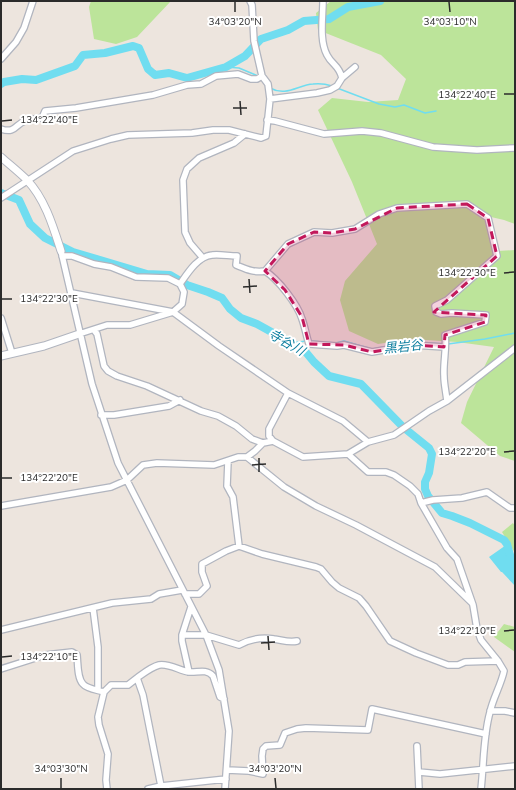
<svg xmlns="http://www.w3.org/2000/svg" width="516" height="790" viewBox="0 0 516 790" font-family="'Nunito Sans','Noto Sans JP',sans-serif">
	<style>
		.green { fill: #bce49a }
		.water { fill: #70ddf0 }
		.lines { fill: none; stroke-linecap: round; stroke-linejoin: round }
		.stream { stroke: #70ddf0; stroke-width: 1.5 }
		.river { stroke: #70ddf0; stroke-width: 8 }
		.minor-casing { stroke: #b1b5bf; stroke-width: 8 }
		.tertiary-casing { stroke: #b1b5bf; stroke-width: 9 }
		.minor { stroke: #fff; stroke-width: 5.5 }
		.tertiary { stroke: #fff; stroke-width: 7 }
		.marked { fill: #c2185b; fill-opacity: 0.2; stroke: #c2185b; stroke-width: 3; stroke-dasharray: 8 5; stroke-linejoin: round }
		.ticks { fill: none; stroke: #2b2b2b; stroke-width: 1.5 }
		.labels { text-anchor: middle; stroke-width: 4; stroke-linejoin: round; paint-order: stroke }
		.water-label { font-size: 13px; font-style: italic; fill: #0c7e9f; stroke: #fff }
		.ticks-label { font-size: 10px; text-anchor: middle; fill: #2b2b2b; stroke: #fff; stroke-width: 4; stroke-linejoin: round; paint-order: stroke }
	</style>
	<rect width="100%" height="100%" fill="#ede5de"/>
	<path class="green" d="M91 1H171L137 37 116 44 94 39 89 7Z
		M331 1H515V224L504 220 491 217 498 251 515 250V461L500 456 461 423 467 402 494 347 457 342 411 339 378 344 349 331 340 300 345 281 377 244 352 182 318 110 332 98 368 102 398 100 406 79 381 55 318 30 316 13Z
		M513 523 515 526V553L502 532Z
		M504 624 515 627V652L494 637Z"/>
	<path class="water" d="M509 543 515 558V586L502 572H501L489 557Z"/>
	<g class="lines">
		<path class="stream" d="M226 67 239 68 258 76
			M270 88C286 97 298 85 313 84 320 83 326 84 332 86
			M337 88 379 104 395 107 404 105 425 113 436 111
			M310 341 336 343 344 341 372 349 413 342 444 344
			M291 343 306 341
			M448 344 485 339 515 333"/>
		<path class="river" d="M1 84 4 82 22 79 36 80 75 66 83 55 105 53 133 46 139 48 148 69 155 75 169 73 187 78 226 67 245 56 261 39 288 30 304 21 329 19 348 7 380 1
			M1 193 19 200 30 224 45 238 73 252 147 274 170 275 187 285 208 292 222 298 230 309 241 318 257 324 304 350 314 362 329 376 361 384 403 427 429 448 432 454 429 473 425 482V489L428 496 442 513 452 516 470 523 504 540 507 544 510 555"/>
		<g class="minor-casing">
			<path id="minor" d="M250 1 252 5 254 41 262 76 268 84 270 99
				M323 1C323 17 319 40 327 55 332 65 339 65 342 78
				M1 59 16 42 24 28 33 1
				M267 120 275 121 324 134 362 131 381 133 433 147 477 150 515 148
				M1 129C16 134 15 124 25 121 30 119 36 119 42 118L45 111 76 108 153 95 187 85 201 84 216 76 238 74 251 79H257L262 76
				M1 198 73 151 111 139 128 135 192 133 213 130H229L261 138 266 136 270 99 317 93 330 90 337 86 342 78 355 67
				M61 251 92 384 118 463 206 635 219 670 229 731 225 789
				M62 256H72L94 264 111 267 136 277 168 278 180 284 184 292 182 304 173 312 130 325H107L79 334
				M203 258 190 243 185 232 183 180 187 169 199 158 234 143 245 134
				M265 271C278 279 298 305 302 319 305 327 306 335 309 344L337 346 344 345 372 352 413 345 444 347
				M180 284C187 274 198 256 212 255 220 254 229 256 237 256L236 265C246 269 254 273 265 271L288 244 314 232 332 233 355 229 379 214 397 208 467 204 488 218 497 256 447 300 435 306 436 312 441 314 452 313 486 315 485 322 445 335C447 347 443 363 444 376 444 384 446 392 447 401
				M72 293 173 312 219 346 288 393 343 421 368 442
				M1 318 12 353
				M94 330 97 334 104 366 108 371 117 376 147 386 201 411 218 416 236 426 252 439 263 443 273 441 303 457 348 454 368 442 394 435 429 411 447 401 515 348
				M101 415H114L169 406 180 400
				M273 441 269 436V429L288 393
				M348 454 368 472H386L394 475 410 486 418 494 421 503 447 548 457 559 473 605 477 629 481 640 498 661 504 671C501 685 493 698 490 712 483 737 484 763 481 789
				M247 457 284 487 316 506 356 525 435 567 472 603
				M228 461 227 486 233 497 239 546
				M421 503 433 500 462 498 487 492 510 508H515
				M1 506 111 487 127 480 143 465 157 463 214 465 238 457H247L255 451 263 443
				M185 594H199L207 586 202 572V564L226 551 239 546 262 554 316 567 321 569 332 582 339 588 359 598 366 606 390 641 416 653 448 665H458L465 662 498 661
				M93 608 98 647V690
				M1 630 112 603 151 599 159 594 182 590
				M182 635H206L239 645C250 639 262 637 274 639 282 640 289 643 297 641
				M1 669 45 655 72 652 77 655C78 663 77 678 83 684 87 689 98 690 104 692L111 685H128L137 678 143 695 161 786
				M189 672 182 641V635L191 607
				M137 678C144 673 151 667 159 665 169 663 180 671 189 672 197 673 206 668 213 676L220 697 224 699
				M104 692 98 717 99 725 108 754 106 780 107 789
				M490 711H505L515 713
				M417 746 419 789
				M227 770 249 771 263 774 262 756 263 749 266 746 280 745 285 733 297 729 306 728 368 730 372 709 486 734
				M419 772 440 774 515 766
				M148 789 161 786 226 779"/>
		</g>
		<g class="tertiary-casing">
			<path id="tertiary" d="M1 157C10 165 19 172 27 180 45 199 53 226 61 251
				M1 356 44 346 79 334"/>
		</g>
		<use href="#minor" class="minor"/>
		<use href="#tertiary" class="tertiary"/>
	</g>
	<path class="marked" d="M467 204 488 218 497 256 434 312 486 315 485 322 445 335 444 347 413 345 372 352 344 345 309 344 302 317 285 290 265 271 288 244 314 232 332 233 355 229 397 208Z"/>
	<path class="ticks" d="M235 2V12M449 2 450 12M504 94H514M240 101 241 115M233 108H247M2 121 12 120M504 273 514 272M249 279 250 293M243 287 257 286M2 299H12M504 452 514 451M259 458V472M252 465 266 464M2 478H12M504 631 514 630M268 636 269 650M261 643 275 642M2 657 12 656M61 778V788M275 778 276 788"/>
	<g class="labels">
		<g class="water-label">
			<text transform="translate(287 342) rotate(30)" y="5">寺谷川</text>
			<text transform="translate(403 346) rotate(-6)" y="5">黒岩谷</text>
		</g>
	</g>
	<g class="ticks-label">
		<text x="235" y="25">34°03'20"N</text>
		<text x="450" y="25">34°03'10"N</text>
		<text x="467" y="98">134°22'40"E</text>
		<text x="49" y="123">134°22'40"E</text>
		<text x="467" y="276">134°22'30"E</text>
		<text x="49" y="302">134°22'30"E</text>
		<text x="467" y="455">134°22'20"E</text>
		<text x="49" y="481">134°22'20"E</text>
		<text x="467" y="634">134°22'10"E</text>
		<text x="49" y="660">134°22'10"E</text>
		<text x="61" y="772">34°03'30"N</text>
		<text x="275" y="772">34°03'20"N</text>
	</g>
	<rect width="516" height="790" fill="none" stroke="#2b2b2b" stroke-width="4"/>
</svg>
